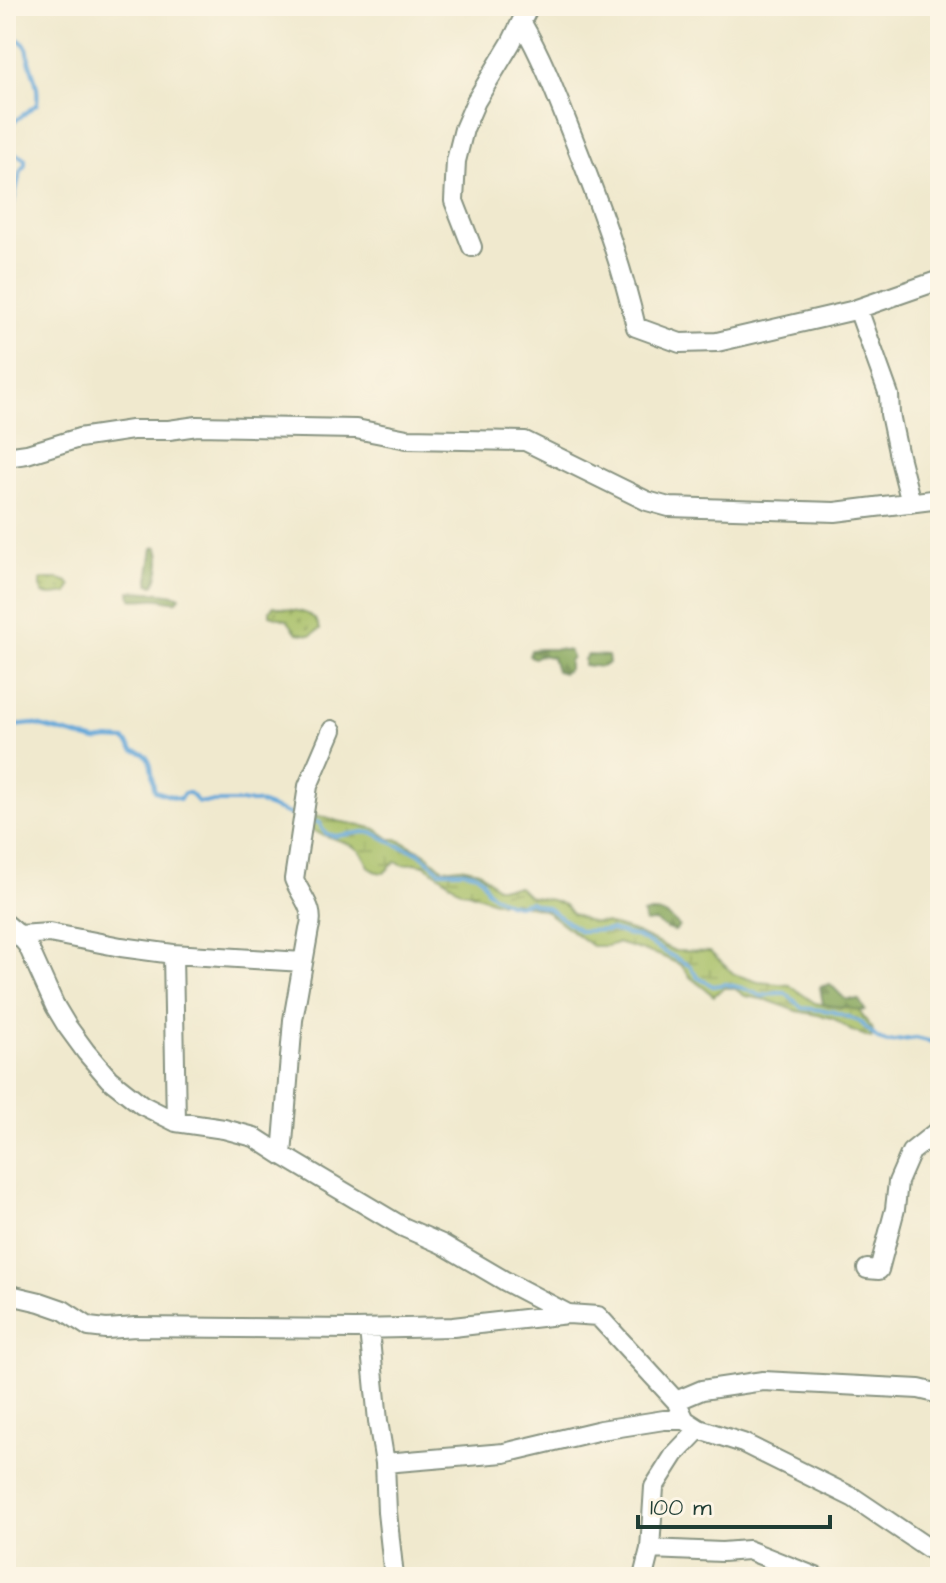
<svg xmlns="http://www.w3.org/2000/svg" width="946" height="1583" viewBox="0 0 946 1583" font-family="'Architects Daughter',sans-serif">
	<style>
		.grass { fill: url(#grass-dots); stroke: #627e4c; stroke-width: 2 }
		.forest { fill: url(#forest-firs); stroke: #527146; stroke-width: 2 }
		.wetland { fill: url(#wetland-marsh); stroke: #627e4c; stroke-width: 2 }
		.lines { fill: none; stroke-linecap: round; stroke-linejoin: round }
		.stream { stroke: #65a8d9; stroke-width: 4 }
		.minor-casing { stroke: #889381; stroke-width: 22 }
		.minor { stroke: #fff; stroke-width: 18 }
	</style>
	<defs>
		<pattern id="grass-dots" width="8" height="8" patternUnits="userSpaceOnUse" patternTransform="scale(2)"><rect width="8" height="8" fill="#a5be63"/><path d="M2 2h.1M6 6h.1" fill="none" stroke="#869c52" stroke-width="1.8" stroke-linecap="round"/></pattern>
		<pattern id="forest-firs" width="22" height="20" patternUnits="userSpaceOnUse" patternTransform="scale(2)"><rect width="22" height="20" fill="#84a559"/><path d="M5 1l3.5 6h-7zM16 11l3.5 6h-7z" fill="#6b884a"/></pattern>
		<pattern id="wetland-marsh" width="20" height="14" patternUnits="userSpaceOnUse" patternTransform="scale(2)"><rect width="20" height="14" fill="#a5be63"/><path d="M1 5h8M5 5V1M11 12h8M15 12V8" fill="none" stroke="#869c52"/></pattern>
	</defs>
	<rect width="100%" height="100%" fill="#fcf5e5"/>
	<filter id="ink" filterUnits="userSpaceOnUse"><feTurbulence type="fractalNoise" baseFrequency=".0125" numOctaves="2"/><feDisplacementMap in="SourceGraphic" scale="16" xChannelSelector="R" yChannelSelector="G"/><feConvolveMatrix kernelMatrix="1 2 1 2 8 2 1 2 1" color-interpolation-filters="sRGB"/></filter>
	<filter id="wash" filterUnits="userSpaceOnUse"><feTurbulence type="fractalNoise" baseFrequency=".006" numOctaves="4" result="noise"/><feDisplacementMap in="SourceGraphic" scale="32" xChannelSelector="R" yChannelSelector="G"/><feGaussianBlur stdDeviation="1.8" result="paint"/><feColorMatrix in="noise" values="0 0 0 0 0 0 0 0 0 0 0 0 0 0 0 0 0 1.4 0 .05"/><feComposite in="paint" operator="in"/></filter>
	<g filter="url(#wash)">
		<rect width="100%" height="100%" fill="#f0e9ce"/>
		<path class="grass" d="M45 579H59L68 582 71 586 68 593 52 595 43 594 40 587V581Z
			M274 606C290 612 314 607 320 629L311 635 297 633 287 620 270 615V610Z"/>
		<path class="forest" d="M157 547C163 557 159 576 154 585L149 584V573L153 548Z
			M130 591C142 592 171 592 180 597L177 601C169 602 165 599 158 599 148 598 141 601 131 599Z
			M540 649H558L569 651 572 657 569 661V669L563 673 556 671 552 657 539 655 534 658 529 656 531 650Z
			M588 655 608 656 609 663 602 667 584 665V659Z
			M650 912C663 911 670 917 679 926L675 931 667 929 655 921 647 923 645 922 643 914Z
			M830 984 845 999 859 1000 865 1010C857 1012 855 1009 847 1008 839 1007 831 1006 823 1004L820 987Z"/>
		<path class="wetland" d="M311 816 326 817 337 821 360 825 376 829 390 839H397L425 853 443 869 460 867 479 871 496 887H519L528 896 552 900 565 905 572 914 591 922 605 923 634 932 675 951 710 952 734 974 758 982 789 985 815 1003 841 1008 846 1007 859 1011 873 1030 871 1038 850 1030 833 1018 797 1011 767 1000 745 996 734 988H723L714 996 690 977 681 965 661 956 617 943 607 946H592L544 910 515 902H497L468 892 461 891 441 876 424 865 415 863 403 865 396 861 384 873C362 871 370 857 356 848 342 839 325 838 312 830Z"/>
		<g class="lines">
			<path class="stream" d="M6 33C13 37 23 40 27 48 28 50 29 58 29 60 34 79 39 83 37 104L6 128
				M6 144 14 153 25 159V165L20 173 11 213 6 218
				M6 278 9 281 11 290 6 293
				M6 724 13 726 33 724 96 741 108 739 125 740 134 751C156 752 150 776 155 791L180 799 184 793H190L198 802H257L297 817
				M309 820 320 823 322 829 327 834 336 836 364 832 374 833 397 845 418 852 440 871H464L477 874 482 879 487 890 494 896 508 903 517 905 529 902 549 909 580 931 611 930 638 937 690 966 697 977 713 986 726 984 742 988 762 996 777 993H785L803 1008 831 1011 859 1021 878 1039 888 1042 916 1038 940 1044"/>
		</g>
	</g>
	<g filter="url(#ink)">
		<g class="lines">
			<g class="minor-casing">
				<path id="minor" d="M522 23C543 59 557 97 572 135 597 198 621 261 636 327L680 343 717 342 851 311 940 280
					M472 247 454 201 456 161 464 129 476 101 511 43 529 6
					M858 309 889 395 890 414 898 452 911 503
					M6 457 27 454 79 438 132 430H169L197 426 356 429 407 439 525 441 647 501 669 507 835 512 940 499
					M332 730 308 786 294 879C301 897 316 909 309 929L293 1020 282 1155 403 1227 442 1244 505 1281 568 1314
					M6 924 19 935 49 933 121 947 173 954 303 962
					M19 935 28 946 55 1006 67 1026 86 1052 109 1079 142 1105 176 1122 224 1129 254 1137 282 1155
					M173 954 176 1122
					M867 1269 879 1270 895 1209 898 1182 911 1152 940 1129
					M6 1294 40 1302 63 1310 89 1327 106 1329 136 1327 355 1329 453 1327 568 1314 598 1316 676 1401 685 1420 699 1429 743 1443 854 1498 940 1556
					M369 1329 378 1421 385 1463 387 1512 394 1577
					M676 1401 702 1390 763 1381 919 1389 940 1394
					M385 1463 504 1453 601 1430 664 1420H685
					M650 1549 722 1552 748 1550 816 1577
					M643 1577 650 1549 654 1487 675 1454 699 1429"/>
			</g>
			<use href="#minor" class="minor"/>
		</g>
	</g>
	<rect width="946" height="1583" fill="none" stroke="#fcf5e5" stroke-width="32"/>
	<path d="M638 1515v12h192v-12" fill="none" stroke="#1f3d34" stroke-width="4"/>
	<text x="650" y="1515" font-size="24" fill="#1f3d34" stroke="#fcf5e5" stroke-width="6" paint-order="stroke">100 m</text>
</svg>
